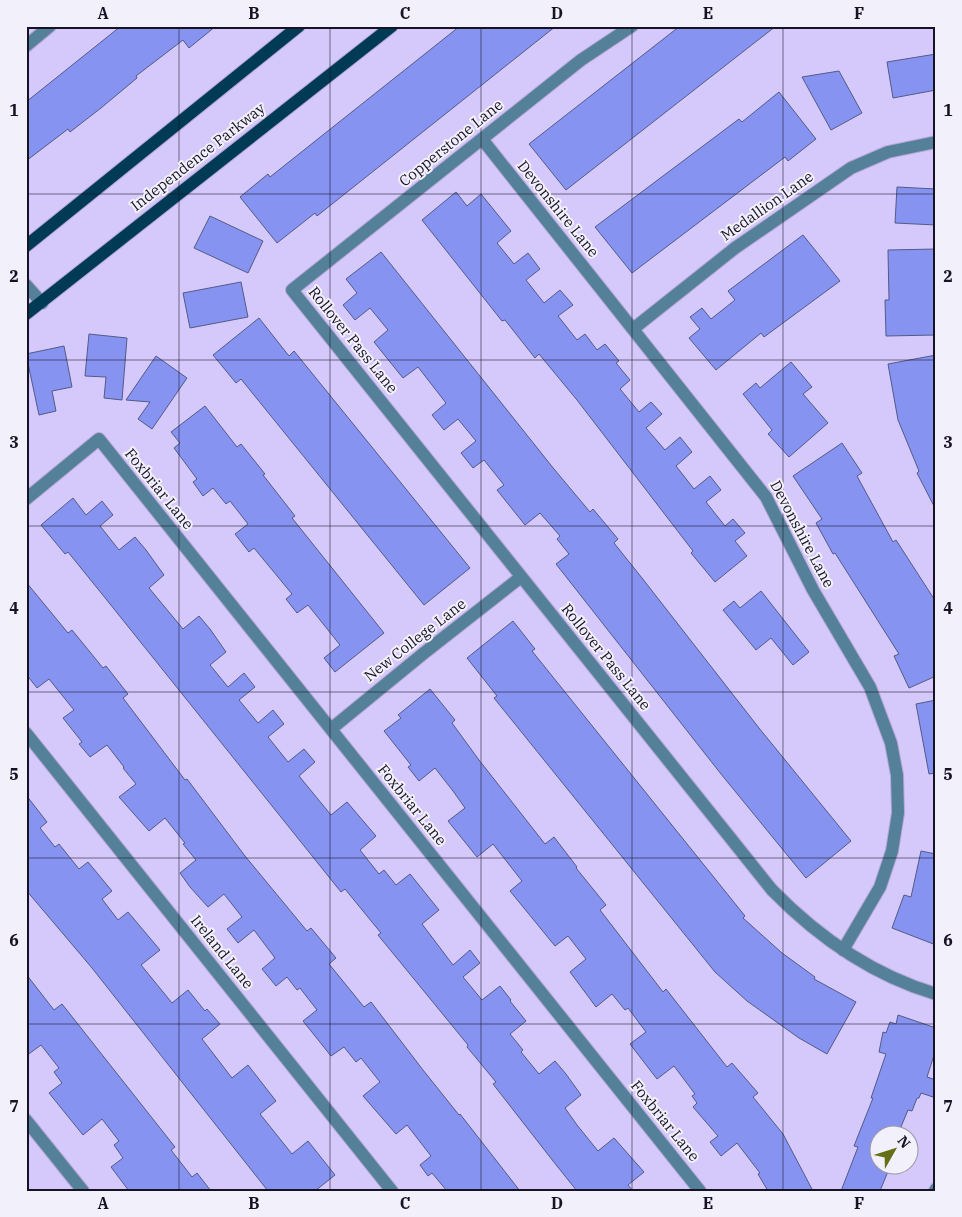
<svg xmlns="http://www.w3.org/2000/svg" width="962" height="1217" viewBox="0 0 962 1217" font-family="'IBM Plex Serif',serif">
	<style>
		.building { fill: #8693f1; stroke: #535b87 }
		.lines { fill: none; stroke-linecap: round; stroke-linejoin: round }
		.minor-casing { stroke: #b3a7d4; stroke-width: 14 }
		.major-casing { stroke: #b3a7d4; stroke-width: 14 }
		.minor { stroke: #55809a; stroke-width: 12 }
		.major { stroke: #003a54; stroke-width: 12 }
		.grid { fill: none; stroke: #181324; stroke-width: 1; stroke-opacity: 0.55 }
		.labels { text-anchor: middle; stroke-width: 4; stroke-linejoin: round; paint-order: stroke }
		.street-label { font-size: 15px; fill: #181324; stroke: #f2f0fb }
		.neatline { fill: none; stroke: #181324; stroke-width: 2 }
		.grid-label { font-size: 16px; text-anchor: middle; font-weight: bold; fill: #181324 }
	</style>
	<rect width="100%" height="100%" fill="#d5c8fb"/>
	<path class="building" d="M121 26H216L189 48 183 40 136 76 137 78 101 108 70 132 68 129 26 161V102Z
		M460 26H556L317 216 315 213 277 243 240 197 268 174 270 177Z
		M680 26H776L566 190 529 144Z
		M936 54V90L893 98 887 62Z
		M839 71 862 113 831 130 802 77Z
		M779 92 816 139 788 161 785 157 632 273 595 227 739 119 742 122Z
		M897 187 936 189V225L895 223Z
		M456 192 467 206 481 194 511 231 497 243 514 264 528 253 540 269 526 280 544 303 560 290 573 305 558 316 577 340 585 334 597 350 605 344 619 361 616 363 630 380 620 389 639 412 651 402 662 414 646 428 665 450 680 437 692 452 676 466 694 489 710 476 721 490 706 502 725 526 733 519 745 533 735 541 747 556 715 582 691 553 693 551 577 400 539 354 535 358 505 320 502 321 422 220Z
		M210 216 263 241 248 273 194 248Z
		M803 235 840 281 764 337 761 333 716 370 689 338 700 329 690 317 702 308 711 319 735 300 728 291Z
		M936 249V335L886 336 885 300H889L888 250Z
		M381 252 554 469 590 512 593 509 618 539 614 543 642 578 759 728 851 841 806 878 721 774 556 564 569 554 557 539 560 536 540 513 525 525 497 490 504 485 484 460 473 468 461 453 476 441 458 419 444 430 432 415 446 403 418 367 403 378 386 357 374 342 388 330 370 308 355 320 343 305 357 293 346 279Z
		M241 282 248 317 190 328 183 293Z
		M259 318 289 356 294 351 470 568 424 605 241 379 236 383 213 355Z
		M89 334 127 338 122 400 104 398 106 377 85 376Z
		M64 346 72 387 52 391 56 411 39 415 26 354Z
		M936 355V510L917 473 919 471 898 420 888 364Z
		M156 356 187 378 152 429 138 419 150 402 126 400Z
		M791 362 812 387 803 394 828 423 789 457 768 434 772 430 743 394 756 383 760 388Z
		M205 406 237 447 241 444 265 474 263 475 295 516 292 518 384 633 335 672 324 658 340 645 308 605 297 613 286 599 292 594 254 548 249 552 235 534 248 524 230 501 226 504 213 488 203 496 193 482 197 479 174 448 180 443 171 432Z
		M842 443 862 473 857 476 893 542 896 540 936 602V676L909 688 894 656 899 654 835 553 833 554 816 523 822 519 793 476Z
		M73 498 86 515 102 501 113 515 100 526 119 550 135 537 146 550 164 575 149 588 183 629 199 616 210 629 226 652 210 665 228 687 244 673 255 687 239 700 258 723 273 710 284 724 268 737 288 762 304 749 315 762 299 776 331 815 347 802 376 836 360 850 379 874 384 870 396 885 410 874 439 910 422 924 453 965 470 950 480 963 463 977 482 1000 500 986 511 1000 510 1001 526 1021 510 1034 523 1050 521 1052 539 1074 555 1061 566 1074 581 1095 565 1108 577 1125 598 1151 614 1138 644 1172 628 1185 633 1191H577L553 1161 493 1084 496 1082 467 1047 468 1045 378 935 381 933 345 889 341 892 106 599 68 552 65 554 41 525Z
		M26 582 68 633 72 630 103 668 106 666 128 694 123 698 185 780 187 779 245 856 307 931 311 928 336 958 329 964 364 1007 371 1002 423 1070 459 1115 460 1114 520 1191H447L432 1173 428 1176 420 1165 431 1156 407 1125 396 1134 363 1096 380 1082 361 1058 356 1062 344 1047 331 1056 303 1021 317 1010 300 988 297 990 287 977 276 986 262 969 275 958 254 930 238 943 227 929 242 917 224 894 208 907 190 887 180 873 196 860 183 844 185 843 165 818 149 831 119 797 136 784 123 768 124 767 107 745 90 757 79 744 82 742 63 718 74 710 49 679 37 688 26 674Z
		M761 591 809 652 793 665 771 638 756 650 723 610 734 601 740 608Z
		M513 621 535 649 532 651 745 916 743 918 782 953 815 977 814 979 856 1002 827 1054 799 1038 747 1001 715 972 494 698 497 696 467 658Z
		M430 689 455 720 452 723 479 760 545 844 554 837 577 867 576 868 606 905 600 910 663 992 666 989 727 1067 732 1063 758 1093 753 1097 783 1134 813 1191H768L758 1174 760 1173 737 1143 721 1156 710 1142 718 1136 693 1107 697 1103 692 1096 695 1094 674 1066 657 1079 630 1044 646 1032 628 1008 625 1010 612 994 596 1007 570 972 586 959 568 936 555 946 510 891 522 881 493 844 477 857 448 821 465 808 453 791 435 768 419 781 408 767 411 765 384 731 401 718 398 715Z
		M936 700V773L929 774 916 704Z
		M26 795 47 822 40 828 55 847 59 844 79 869 88 862 112 891 102 899 118 920 128 912 160 950 141 965 172 1003 188 990 205 1011 207 1009 220 1024 202 1039 232 1078 248 1065 276 1101 260 1114 292 1154 308 1141 335 1175 315 1191H268L92 968 26 890Z
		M921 851 936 854V945L892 928 904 895 911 897Z
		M26 974 54 1010 62 1004 175 1147 171 1150 192 1177 197 1173 211 1191H129L111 1167 123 1158 114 1145 119 1141 102 1119 83 1135 49 1093 62 1083 54 1072 59 1068 41 1045 26 1056Z
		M898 1015 936 1028V1049L927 1077 936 1080V1088L933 1097 921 1093 919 1098H917L912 1111 908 1110 898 1134H880V1164H891L880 1191H841L858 1147 854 1146 873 1098H871L886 1054 879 1052 883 1032 886 1033 890 1022 896 1024Z"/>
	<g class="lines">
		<g class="minor-casing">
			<path id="minor" d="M632 26 581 60 292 290 772 890C818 937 872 975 936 994
				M26 46 50 26
				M482 139 766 497 813 590 870 687 891 743 897 775 898 813 892 851 880 887 843 950
				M26 285 42 303
				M633 329 735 248 851 168 888 152 936 142
				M26 499 99 439 700 1191
				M331 729 424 653 521 577
				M26 733 392 1191
				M26 1120 83 1191
				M935 1191 936 1189"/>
		</g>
		<g class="major-casing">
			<path id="major" d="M26 246 299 26
				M26 314 392 26"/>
		</g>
		<use href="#minor" class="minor"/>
		<use href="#major" class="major"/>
	</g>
	<path class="grid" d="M179 26V1191M330 26V1191M481 26V1191M632 26V1191M783 26V1191M26 194H936M26 360H936M26 526H936M26 692H936M26 858H936M26 1024H936"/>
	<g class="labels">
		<g class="street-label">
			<text transform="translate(451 143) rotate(-39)" y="5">Copperstone Lane</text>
			<text transform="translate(198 157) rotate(-38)" y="5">Independence Parkway</text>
			<text transform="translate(767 206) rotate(-35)" y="5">Medallion Lane</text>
			<text transform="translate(558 209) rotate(51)" y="5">Devonshire Lane</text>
			<text transform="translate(353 340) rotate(51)" y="5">Rollover Pass Lane</text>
			<text transform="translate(159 489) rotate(51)" y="5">Foxbriar Lane</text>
			<text transform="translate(802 534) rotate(62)" y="5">Devonshire Lane</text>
			<text transform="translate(415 640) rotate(-38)" y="5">New College Lane</text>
			<text transform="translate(606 657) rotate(51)" y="5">Rollover Pass Lane</text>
			<text transform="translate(412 805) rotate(51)" y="5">Foxbriar Lane</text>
			<text transform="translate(222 952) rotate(51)" y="5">Ireland Lane</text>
			<text transform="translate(665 1121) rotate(51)" y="5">Foxbriar Lane</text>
		</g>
	</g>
	<rect width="962" height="1217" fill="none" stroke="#f2f0fb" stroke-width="55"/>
	<g transform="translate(894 1150) rotate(51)"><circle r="24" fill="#f2f0fb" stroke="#9b98a5"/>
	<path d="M0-4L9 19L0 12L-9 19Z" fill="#656f17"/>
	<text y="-8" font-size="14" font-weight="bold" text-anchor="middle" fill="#181324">N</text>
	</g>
	<rect x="28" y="28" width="906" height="1162" class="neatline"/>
	<g class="grid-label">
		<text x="103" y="19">A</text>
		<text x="254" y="19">B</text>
		<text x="405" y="19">C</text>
		<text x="557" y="19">D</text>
		<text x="708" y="19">E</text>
		<text x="859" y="19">F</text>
		<text x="14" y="116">1</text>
		<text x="948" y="116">1</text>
		<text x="14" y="282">2</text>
		<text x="948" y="282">2</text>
		<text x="14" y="448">3</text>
		<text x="948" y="448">3</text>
		<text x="14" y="614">4</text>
		<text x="948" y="614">4</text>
		<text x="14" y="780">5</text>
		<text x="948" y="780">5</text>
		<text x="14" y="946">6</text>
		<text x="948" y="946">6</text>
		<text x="14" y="1112">7</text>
		<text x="948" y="1112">7</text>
		<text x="103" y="1209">A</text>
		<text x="254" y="1209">B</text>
		<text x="405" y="1209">C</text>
		<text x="557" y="1209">D</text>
		<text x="708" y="1209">E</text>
		<text x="859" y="1209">F</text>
	</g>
</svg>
